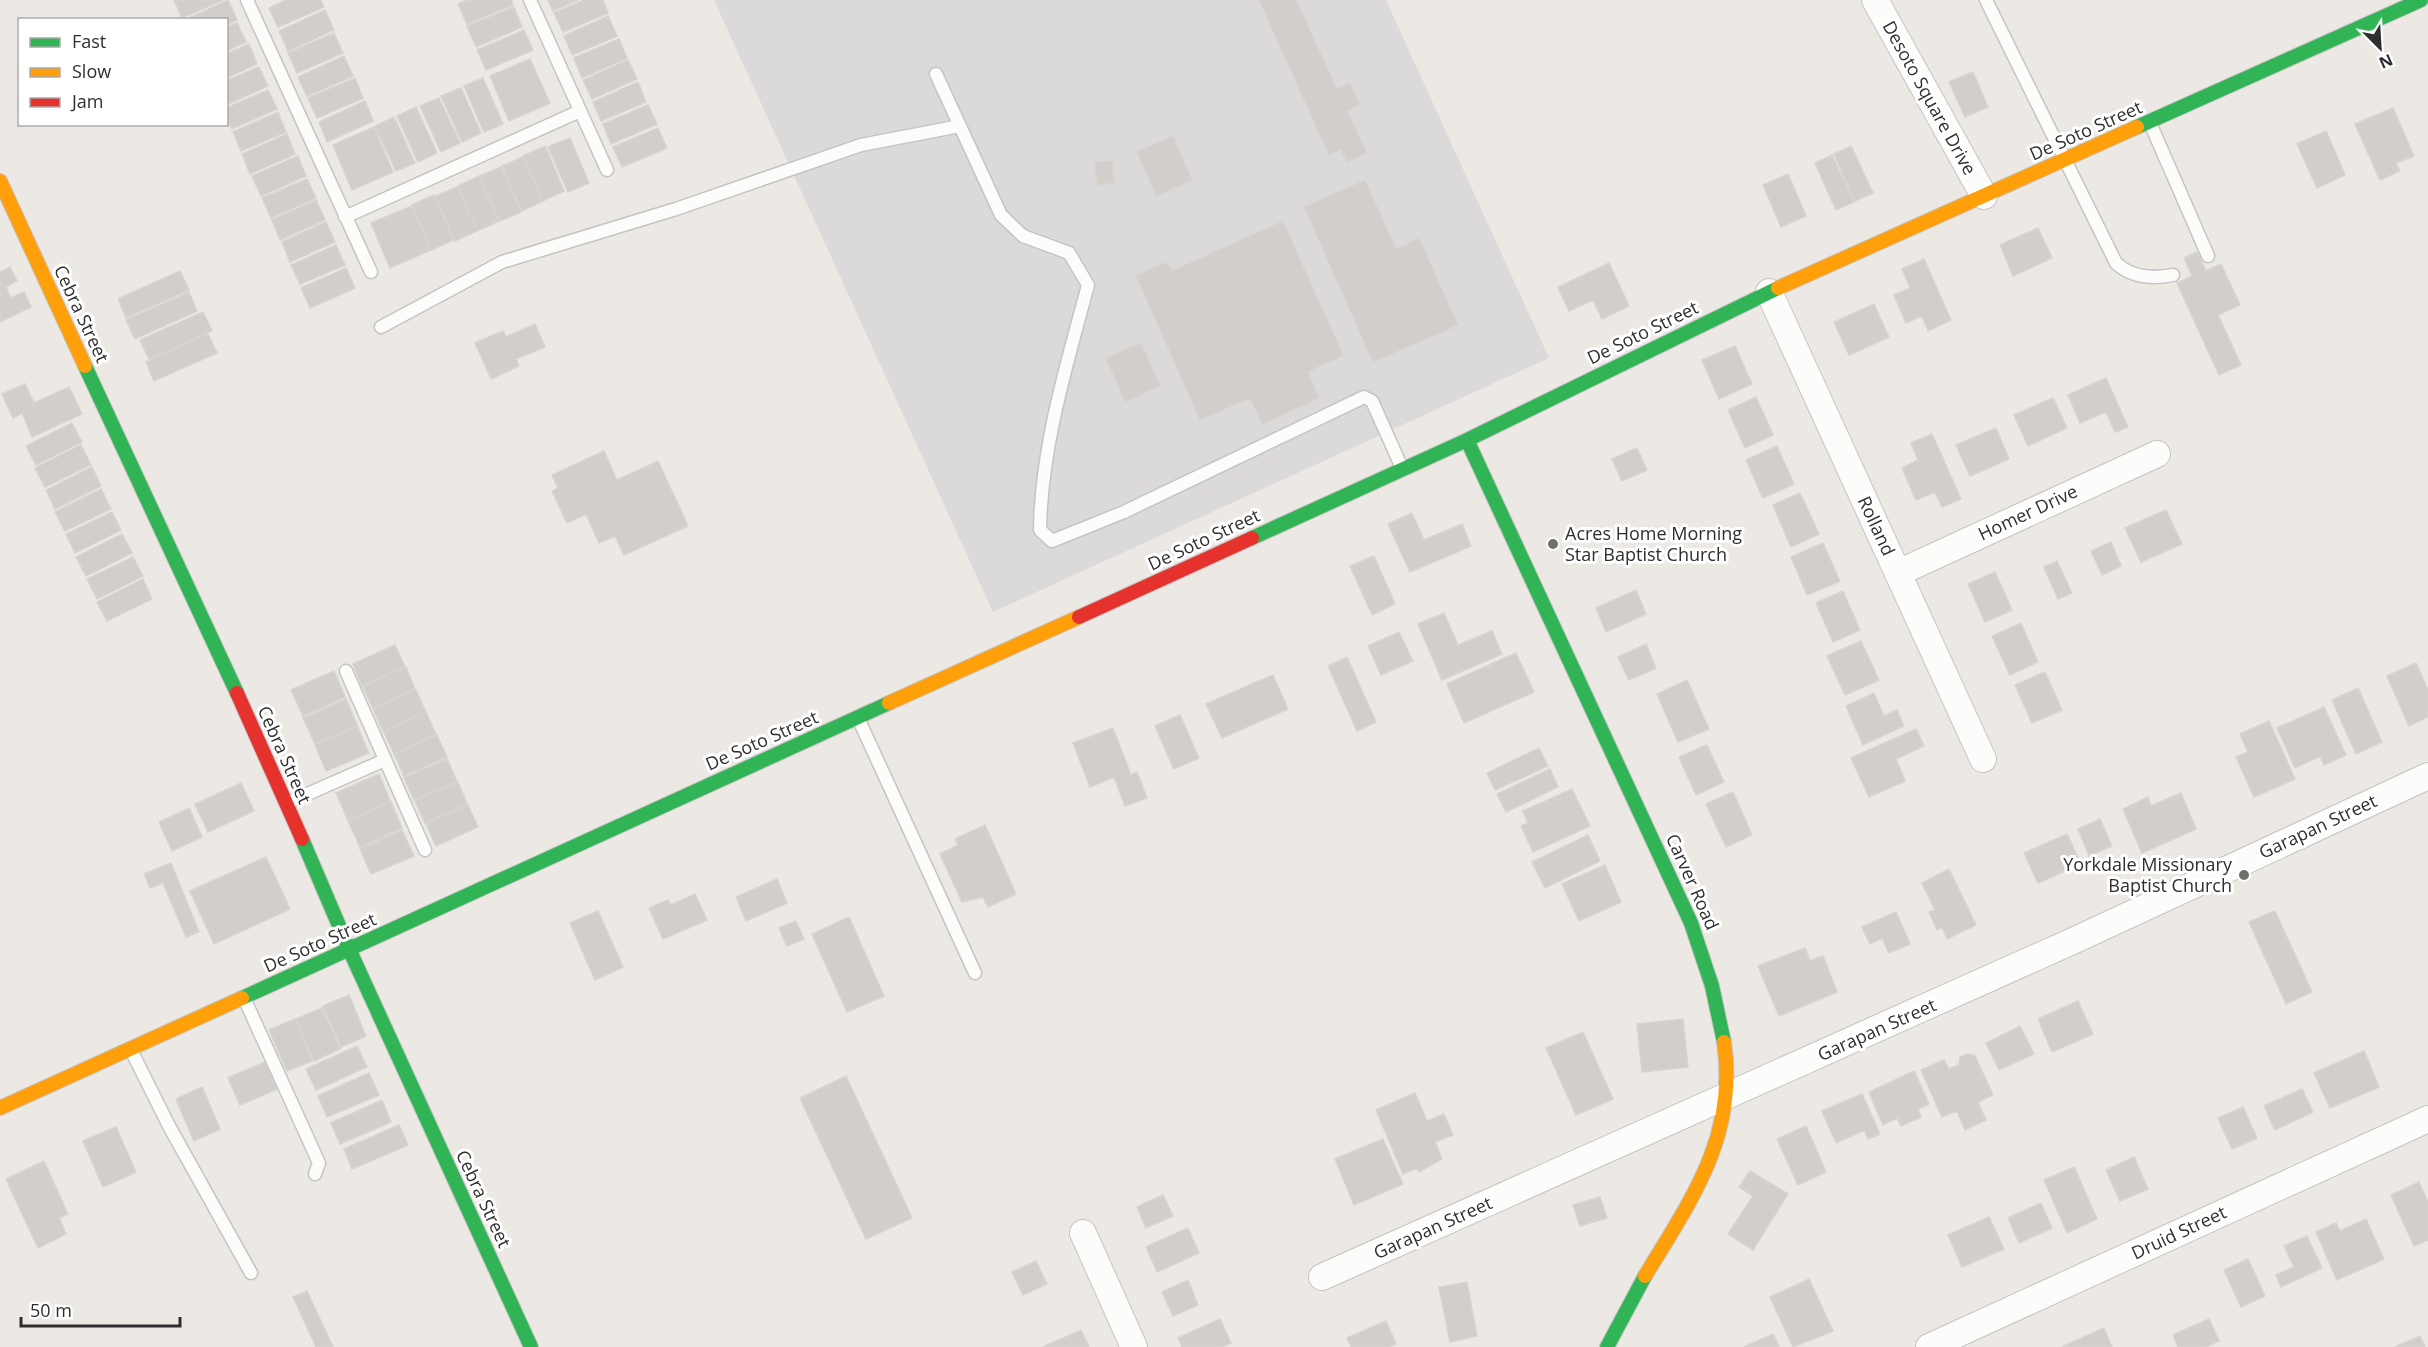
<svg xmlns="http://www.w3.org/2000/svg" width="2428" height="1347" viewBox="0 0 2428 1347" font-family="'Open Sans',sans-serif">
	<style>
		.industrial { fill: #dcd9db }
		.building { fill: #d1cecb; stroke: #d7d4d0; stroke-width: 1.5 }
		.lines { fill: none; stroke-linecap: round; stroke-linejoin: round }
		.lane-casing { stroke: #c5c4c5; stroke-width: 15 }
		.street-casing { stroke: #c5c4c5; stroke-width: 28 }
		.fast-casing { stroke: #c5c4c5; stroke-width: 16 }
		.slow-casing { stroke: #c5c4c5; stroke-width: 16 }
		.jam-casing { stroke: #c5c4c5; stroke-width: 16 }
		.lane { stroke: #fcfcfb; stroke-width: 12 }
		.street { stroke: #fcfcfb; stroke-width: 26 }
		.fast { stroke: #30b455; stroke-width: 14 }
		.slow { stroke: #ff9f0a; stroke-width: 14 }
		.jam { stroke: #e5322d; stroke-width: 14 }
		.poi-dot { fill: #706f6e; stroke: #fff; stroke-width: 2 }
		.labels { text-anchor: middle; stroke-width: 6; stroke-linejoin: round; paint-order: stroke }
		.street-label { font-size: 18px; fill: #2e2e2e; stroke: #fff }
		.poi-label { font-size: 18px; fill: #2e2e2e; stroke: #fff; text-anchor: start }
	</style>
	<rect width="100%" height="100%" fill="#ece8e4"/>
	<path class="industrial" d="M714 0H1386L1549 358 993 612Z"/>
	<path class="building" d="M174 0H223L182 18Z
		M228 0 237 20 226 25V20H185Z
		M286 0H321L324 7 278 27 269 8Z
		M468 0H511L513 5 467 24 458 4Z
		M548 0H578L553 11Z
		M584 0H603L608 13 563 32 554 13Z
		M1259 0H1296L1337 89 1350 83 1360 105 1347 111 1367 153 1347 162 1341 149 1329 155Z
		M514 7 522 27 476 47 467 26Z
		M325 10 334 30 288 51 279 31Z
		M608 16 617 36 572 55 564 36Z
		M237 23 246 42 226 51V27Z
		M524 30 533 50 486 70 477 50Z
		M334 33 343 53 297 73 288 53Z
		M619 39 627 58 582 78 574 58Z
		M249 44 257 64 226 78V54Z
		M344 56 353 76 307 96 298 77Z
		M530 59 550 103 509 121 490 76Z
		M628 60 637 79 592 99 583 80Z
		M259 67 268 86 226 105V81Z
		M1973 72 1988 107 1965 117 1949 82Z
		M355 78 363 98 317 118 308 98Z
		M483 78 503 124 484 132 464 86Z
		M638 82 646 102 601 121 593 102Z
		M461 88 481 133 462 142 441 96Z
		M268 90 277 109 232 129 226 117V108Z
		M439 98 460 143 441 152 420 106Z
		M365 101 373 121 327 142 319 122Z
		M648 105 657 124 611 144 603 124Z
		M416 107 437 153 418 162 397 116Z
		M2393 108 2414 156 2396 163 2400 171 2380 180 2355 124Z
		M278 112 286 132 241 151 233 132Z
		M394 117 415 163 396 171 375 126Z
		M374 127 393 172 352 190 333 145Z
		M658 128 667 148 622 167 613 147Z
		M2326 131 2345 175 2317 188 2297 144Z
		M287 134 295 154 250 174 242 154Z
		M1173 136 1192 180 1156 196 1137 152Z
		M570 138 589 183 568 192 548 147Z
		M545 146 564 191 543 201 523 156Z
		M1851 146 1873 193 1855 201 1834 154Z
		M1832 155 1854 202 1836 210 1815 163Z
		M298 156 306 176 261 196 252 176Z
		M523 157 543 201 522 211 502 166Z
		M1112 161 1114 183 1097 185 1095 162Z
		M501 167 521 212 500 221 480 176Z
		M1788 174 1806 216 1781 227 1763 185Z
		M479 176 499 221 477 231 458 186Z
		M307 179 316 198 271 218 262 198Z
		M1365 180 1396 249 1419 238 1458 325 1373 362 1304 207Z
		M457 187 477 231 455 241 436 196Z
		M434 195 453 240 432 250 412 205Z
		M316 200 325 220 280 240 272 220Z
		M412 206 431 250 390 268 371 223Z
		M1283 221 1343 355 1308 372 1319 398 1262 424 1250 398 1200 420 1136 276 1167 262 1172 271Z
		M326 222 335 242 290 262 282 242Z
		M2038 228 2052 258 2013 276 2000 245Z
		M336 245 345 265 300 284 291 265Z
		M2197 252 2206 271 2221 264 2240 305 2218 315 2241 365 2219 375 2177 283 2192 276 2184 258Z
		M1924 259 1951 320 1928 331 1922 316 1906 323 1894 295 1910 288 1902 269Z
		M1609 263 1629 306 1602 319 1593 300 1569 311 1558 287Z
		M10 267 17 281 6 287 11 298 24 292 31 307 0 322V272Z
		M346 268 355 288 310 308 301 288Z
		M180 271 189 290 126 318 118 299Z
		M189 292 197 311 135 339 126 320Z
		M1874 304 1889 337 1849 355 1834 322Z
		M203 312 212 331 149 359 140 340Z
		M535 324 545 347 516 359 519 366 491 379 475 343 503 331 506 337Z
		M208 334 217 353 154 381 146 362Z
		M1141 343 1160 386 1125 402 1106 358Z
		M1735 346 1752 384 1719 399 1702 360Z
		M2106 378 2128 427 2115 432 2106 412 2080 423 2068 395Z
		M25 384 34 403 69 387 82 414 32 437 22 413 13 418 2 394Z
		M1756 397 1773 435 1745 448 1728 410Z
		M2053 398 2067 428 2028 446 2014 415Z
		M72 423 82 442 36 465 26 446Z
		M1996 428 2009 459 1970 476 1956 445Z
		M1932 434 1961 499 1942 507 1935 492 1916 500 1902 468 1918 460 1911 443Z
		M81 445 91 465 45 487 35 468Z
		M1777 446 1794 484 1763 498 1746 460Z
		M1637 448 1647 470 1622 481 1612 459Z
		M604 451 617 480 658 461 688 526 624 555 615 536 599 543 586 514 567 523 552 491 558 488 552 475Z
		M92 467 101 486 55 509 46 490Z
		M101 489 111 509 65 531 55 512Z
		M1800 493 1819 534 1791 547 1773 505Z
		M2166 510 2182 544 2141 562 2125 528Z
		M112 512 121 530 75 553 66 534Z
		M1412 513 1424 540 1462 524 1471 546 1410 572 1388 524Z
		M122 534 132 553 86 576 76 557Z
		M2111 542 2121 566 2102 575 2091 551Z
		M1823 543 1840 581 1807 595 1791 557Z
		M1374 556 1395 604 1372 615 1350 566Z
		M133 557 143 576 97 599 87 579Z
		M2057 561 2072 593 2058 599 2044 567Z
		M1995 572 2012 610 1985 622 1968 584Z
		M143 579 152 599 107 621 97 602Z
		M1636 590 1646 614 1606 632 1596 608Z
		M1843 591 1860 630 1833 642 1816 603Z
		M1444 613 1458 645 1492 631 1502 654 1442 680 1418 624Z
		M2021 623 2038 662 2010 675 1992 636Z
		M1399 632 1413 661 1381 675 1368 646Z
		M1861 641 1879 680 1845 695 1827 656Z
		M1646 644 1656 668 1629 680 1618 657Z
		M395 645 405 667 362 686 353 664Z
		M1516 653 1534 692 1464 723 1447 684Z
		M1347 657 1376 722 1357 731 1328 666Z
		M2416 663 2428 690V717L2409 726 2387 676Z
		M406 667 415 689 373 708 363 687Z
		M334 671 345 697 303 716 291 690Z
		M2045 672 2062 710 2032 723 2015 685Z
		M1273 675 1288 709 1222 738 1206 704Z
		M1687 680 1709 729 1678 742 1657 694Z
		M2358 688 2382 742 2356 754 2332 700Z
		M416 690 426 712 383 731 373 709Z
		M1874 693 1884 716 1897 710 1904 726 1863 745 1846 706Z
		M346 699 357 725 315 744 303 718Z
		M2324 707 2346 755 2324 765 2320 756 2295 768 2277 728Z
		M426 712 436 734 394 754 384 732Z
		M1180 715 1199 758 1174 769 1155 726Z
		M2269 721 2295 779 2254 797 2236 757 2248 752 2240 734Z
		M357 726 369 753 326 771 315 745Z
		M1113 728 1131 775 1137 772 1147 798 1125 806 1114 777 1090 787 1073 743Z
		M1916 729 1924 746 1896 759 1905 781 1869 797 1851 758Z
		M437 735 447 757 404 776 394 754Z
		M1707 745 1724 782 1696 795 1679 757Z
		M1539 748 1548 766 1495 790 1487 773Z
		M447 759 457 781 414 800 404 778Z
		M1550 769 1558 787 1506 812 1497 794Z
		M379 774 390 801 348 820 336 793Z
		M458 782 467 804 425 823 415 801Z
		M241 783 254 811 208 832 195 804Z
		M1572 789 1590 826 1533 852 1521 826 1528 823 1523 811Z
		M1733 792 1752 835 1726 847 1706 804Z
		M2181 793 2196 829 2142 853 2123 809 2148 797 2151 806Z
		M391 802 402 828 360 847 348 821Z
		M468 805 478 827 436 846 426 824Z
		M189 808 202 837 172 851 159 822Z
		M2100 819 2112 846 2089 856 2078 829Z
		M985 825 1016 894 988 907 983 897 962 902 940 854 958 845 955 839Z
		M402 830 414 856 371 874 360 849Z
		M2067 834 2081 864 2038 883 2024 853Z
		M1588 835 1600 861 1545 888 1532 862Z
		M266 857 290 909 214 944 190 891Z
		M171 863 199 932 186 937 163 883 150 888 144 874Z
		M1605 865 1621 902 1579 921 1562 884Z
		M1949 869 1976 925 1947 939 1942 927 1937 930 1929 912 1935 910 1922 883Z
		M777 879 787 903 746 921 736 897Z
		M695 894 707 920 663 939 649 908 668 900 671 905Z
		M598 911 623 967 595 980 570 923Z
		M2275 911 2312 992 2286 1004 2249 922Z
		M1896 912 1910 944 1889 953 1882 938 1870 944 1862 927Z
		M849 917 884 996 847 1012 812 934Z
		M796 921 804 939 787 946 779 928Z
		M1805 948 1810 961 1823 956 1837 992 1779 1016 1758 966Z
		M349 995 366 1036 341 1047 323 1006Z
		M2078 1001 2093 1034 2052 1052 2038 1019Z
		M322 1008 340 1049 314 1061 296 1019Z
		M295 1019 312 1061 287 1071 269 1030Z
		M1683 1019 1688 1067 1642 1072 1637 1024Z
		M2020 1026 2034 1054 1999 1070 1986 1043Z
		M1583 1032 1613 1099 1576 1115 1546 1048Z
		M357 1046 367 1067 316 1090 306 1069Z
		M2364 1051 2379 1087 2330 1108 2314 1073Z
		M1968 1054 1975 1056 1993 1095 1978 1102 1986 1120 1965 1130 1957 1111 1942 1117 1921 1070 1944 1060 1949 1069 1959 1065 1960 1057Z
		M265 1062 277 1089 240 1105 228 1078Z
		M1914 1071 1929 1104 1918 1109 1921 1117 1901 1126 1897 1118 1883 1125 1869 1092Z
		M369 1073 379 1095 327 1117 318 1096Z
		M846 1076 912 1218 866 1239 800 1098Z
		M202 1087 220 1129 194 1141 176 1099Z
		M2302 1089 2313 1112 2275 1130 2264 1106Z
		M1415 1093 1427 1121 1444 1114 1453 1135 1435 1142 1442 1159 1419 1172 1417 1168 1403 1174 1376 1110Z
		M1862 1094 1880 1134 1868 1139 1864 1130 1836 1143 1822 1111Z
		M382 1100 391 1122 340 1144 331 1123Z
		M2243 1107 2257 1138 2232 1149 2218 1118Z
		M399 1125 408 1145 352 1169 344 1149Z
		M1806 1126 1826 1172 1798 1185 1777 1139Z
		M116 1127 136 1172 103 1187 83 1141Z
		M1383 1139 1403 1184 1354 1205 1335 1159Z
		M2134 1157 2148 1189 2120 1201 2106 1170Z
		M44 1161 68 1214 59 1218 66 1234 38 1248 6 1179Z
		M2074 1167 2097 1219 2067 1233 2044 1180Z
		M1750 1171 1788 1194 1753 1250 1728 1234 1753 1196 1739 1187Z
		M2419 1182 2428 1202V1240L2414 1246 2391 1195Z
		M1163 1195 1173 1216 1146 1228 1137 1207Z
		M1600 1197 1607 1218 1580 1226 1573 1205Z
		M2041 1203 2052 1228 2019 1243 2008 1218Z
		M1989 1217 2004 1249 1962 1267 1948 1235Z
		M2366 1219 2384 1259 2337 1280 2316 1232 2336 1223 2340 1231Z
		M1188 1228 1199 1253 1157 1272 1146 1247Z
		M2307 1236 2322 1268 2281 1287 2276 1275 2294 1267 2284 1246Z
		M2248 1259 2265 1296 2241 1307 2224 1270Z
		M1036 1261 1047 1284 1023 1295 1012 1272Z
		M1809 1279 1833 1331 1793 1347 1770 1297Z
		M1188 1280 1198 1305 1173 1316 1162 1292Z
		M1467 1282 1477 1336 1450 1342 1439 1287Z
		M307 1291 333 1347H316L293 1297Z
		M1220 1319 1231 1343 1222 1347H1182L1178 1338Z
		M2209 1319 2219 1341 2206 1347H2178L2173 1335Z
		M1386 1321 1396 1344 1389 1347H1351L1347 1338Z
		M2104 1328 2112 1347H2062Z
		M1081 1330 1089 1347H1043Z
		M1773 1334 1779 1347H1744Z
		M2420 1336 2425 1347H2395Z"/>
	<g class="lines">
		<g class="lane-casing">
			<path id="lane" d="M247 0 371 272
				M530 0 607 170
				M1986 0 2116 263C2132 278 2152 279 2173 275
				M936 74 1001 215 1023 236 1069 253 1088 285C1067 364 1041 447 1040 530L1052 541 1124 512 1364 397 1372 401 1402 468
				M2150 123 2208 256
				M345 217 580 111
				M381 327 502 262 676 209 861 145 960 126
				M346 671 425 850
				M858 718 975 973
				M287 803 385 760
				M244 998 319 1163 315 1174
				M131 1050 169 1126 251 1273"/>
		</g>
		<g class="street-casing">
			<path id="street" d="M1875 0 1984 196
				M1769 292 1983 759
				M1898 573 2157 454
				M1083 1233 1134 1347
				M1322 1277 2075 940 2428 776
				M1929 1347 2428 1119"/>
		</g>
		<g class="fast-casing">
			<path id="fast" d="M2137 127 2421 0
				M85 366 237 693
				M1467 440 1691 923 1712 986 1724 1042
				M1252 538 1467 440 1778 288
				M302 839 349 949 531 1347
				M242 998 889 703
				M1607 1347 1645 1276"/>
		</g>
		<g class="slow-casing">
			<path id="slow" d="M0 181 85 366
				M1778 288 2137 127
				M889 703 1079 617
				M0 1108 242 998
				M1645 1276C1691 1200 1738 1136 1724 1042"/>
		</g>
		<g class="jam-casing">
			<path id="jam" d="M1079 617 1252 538
				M237 693 302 839"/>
		</g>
		<use href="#lane" class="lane"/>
		<use href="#street" class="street"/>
		<use href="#fast" class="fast"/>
		<use href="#slow" class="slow"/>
		<use href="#jam" class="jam"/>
	</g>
	<g class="poi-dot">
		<circle cx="1553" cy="544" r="6"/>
		<circle cx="2244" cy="875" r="6"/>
	</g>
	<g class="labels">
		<g class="street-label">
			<text transform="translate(1929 98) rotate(61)" y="6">Desoto Square Drive</text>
			<text transform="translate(2086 131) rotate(-24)" y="6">De Soto Street</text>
			<text transform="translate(81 314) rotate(65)" y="6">Cebra Street</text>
			<text transform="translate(1643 333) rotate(-26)" y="6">De Soto Street</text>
			<text transform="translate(2028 513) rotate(-25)" y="6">Homer Drive</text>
			<text transform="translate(1876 526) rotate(65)" y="6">Rolland</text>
			<text transform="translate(1204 540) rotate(-25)" y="6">De Soto Street</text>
			<text transform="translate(762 741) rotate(-24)" y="6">De Soto Street</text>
			<text transform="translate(284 755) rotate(66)" y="6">Cebra Street</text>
			<text transform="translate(2318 827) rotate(-25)" y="6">Garapan Street</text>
			<text transform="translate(1692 882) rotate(66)" y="6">Carver Road</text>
			<text transform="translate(320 943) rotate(-24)" y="6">De Soto Street</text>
			<text transform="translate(1877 1030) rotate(-24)" y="6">Garapan Street</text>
			<text transform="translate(483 1199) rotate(65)" y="6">Cebra Street</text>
			<text transform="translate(1433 1228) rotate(-24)" y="6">Garapan Street</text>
			<text transform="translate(2179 1233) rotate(-25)" y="6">Druid Street</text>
		</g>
		<g class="poi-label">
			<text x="1565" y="540">Acres Home Morning<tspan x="1565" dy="21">Star Baptist Church</tspan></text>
			<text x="2232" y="871" text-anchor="end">Yorkdale Missionary<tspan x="2232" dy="21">Baptist Church</tspan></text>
		</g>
	</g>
	<rect x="18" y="18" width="210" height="108" fill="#ffffff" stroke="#ababab" stroke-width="1.5"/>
	<rect x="30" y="38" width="30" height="9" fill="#30b455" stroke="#ababab" stroke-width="1.5"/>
	<text x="72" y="48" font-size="18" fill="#2e2e2e">Fast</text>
	<rect x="30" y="68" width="30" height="9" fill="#ff9f0a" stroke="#ababab" stroke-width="1.5"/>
	<text x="72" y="78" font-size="18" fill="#2e2e2e">Slow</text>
	<rect x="30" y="98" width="30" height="9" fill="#e5322d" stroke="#ababab" stroke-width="1.5"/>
	<text x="72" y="108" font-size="18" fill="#2e2e2e">Jam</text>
	<g transform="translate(2380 48) rotate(156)" stroke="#ffffff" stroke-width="4.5" paint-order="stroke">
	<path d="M0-4.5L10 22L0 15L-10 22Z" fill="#2e2e2e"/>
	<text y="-9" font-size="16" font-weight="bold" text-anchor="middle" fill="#2e2e2e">N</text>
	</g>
	<path d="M21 1317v9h159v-9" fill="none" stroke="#2e2e2e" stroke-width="3"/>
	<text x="30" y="1317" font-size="18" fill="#2e2e2e" stroke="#ffffff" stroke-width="4.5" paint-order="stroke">50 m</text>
</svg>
